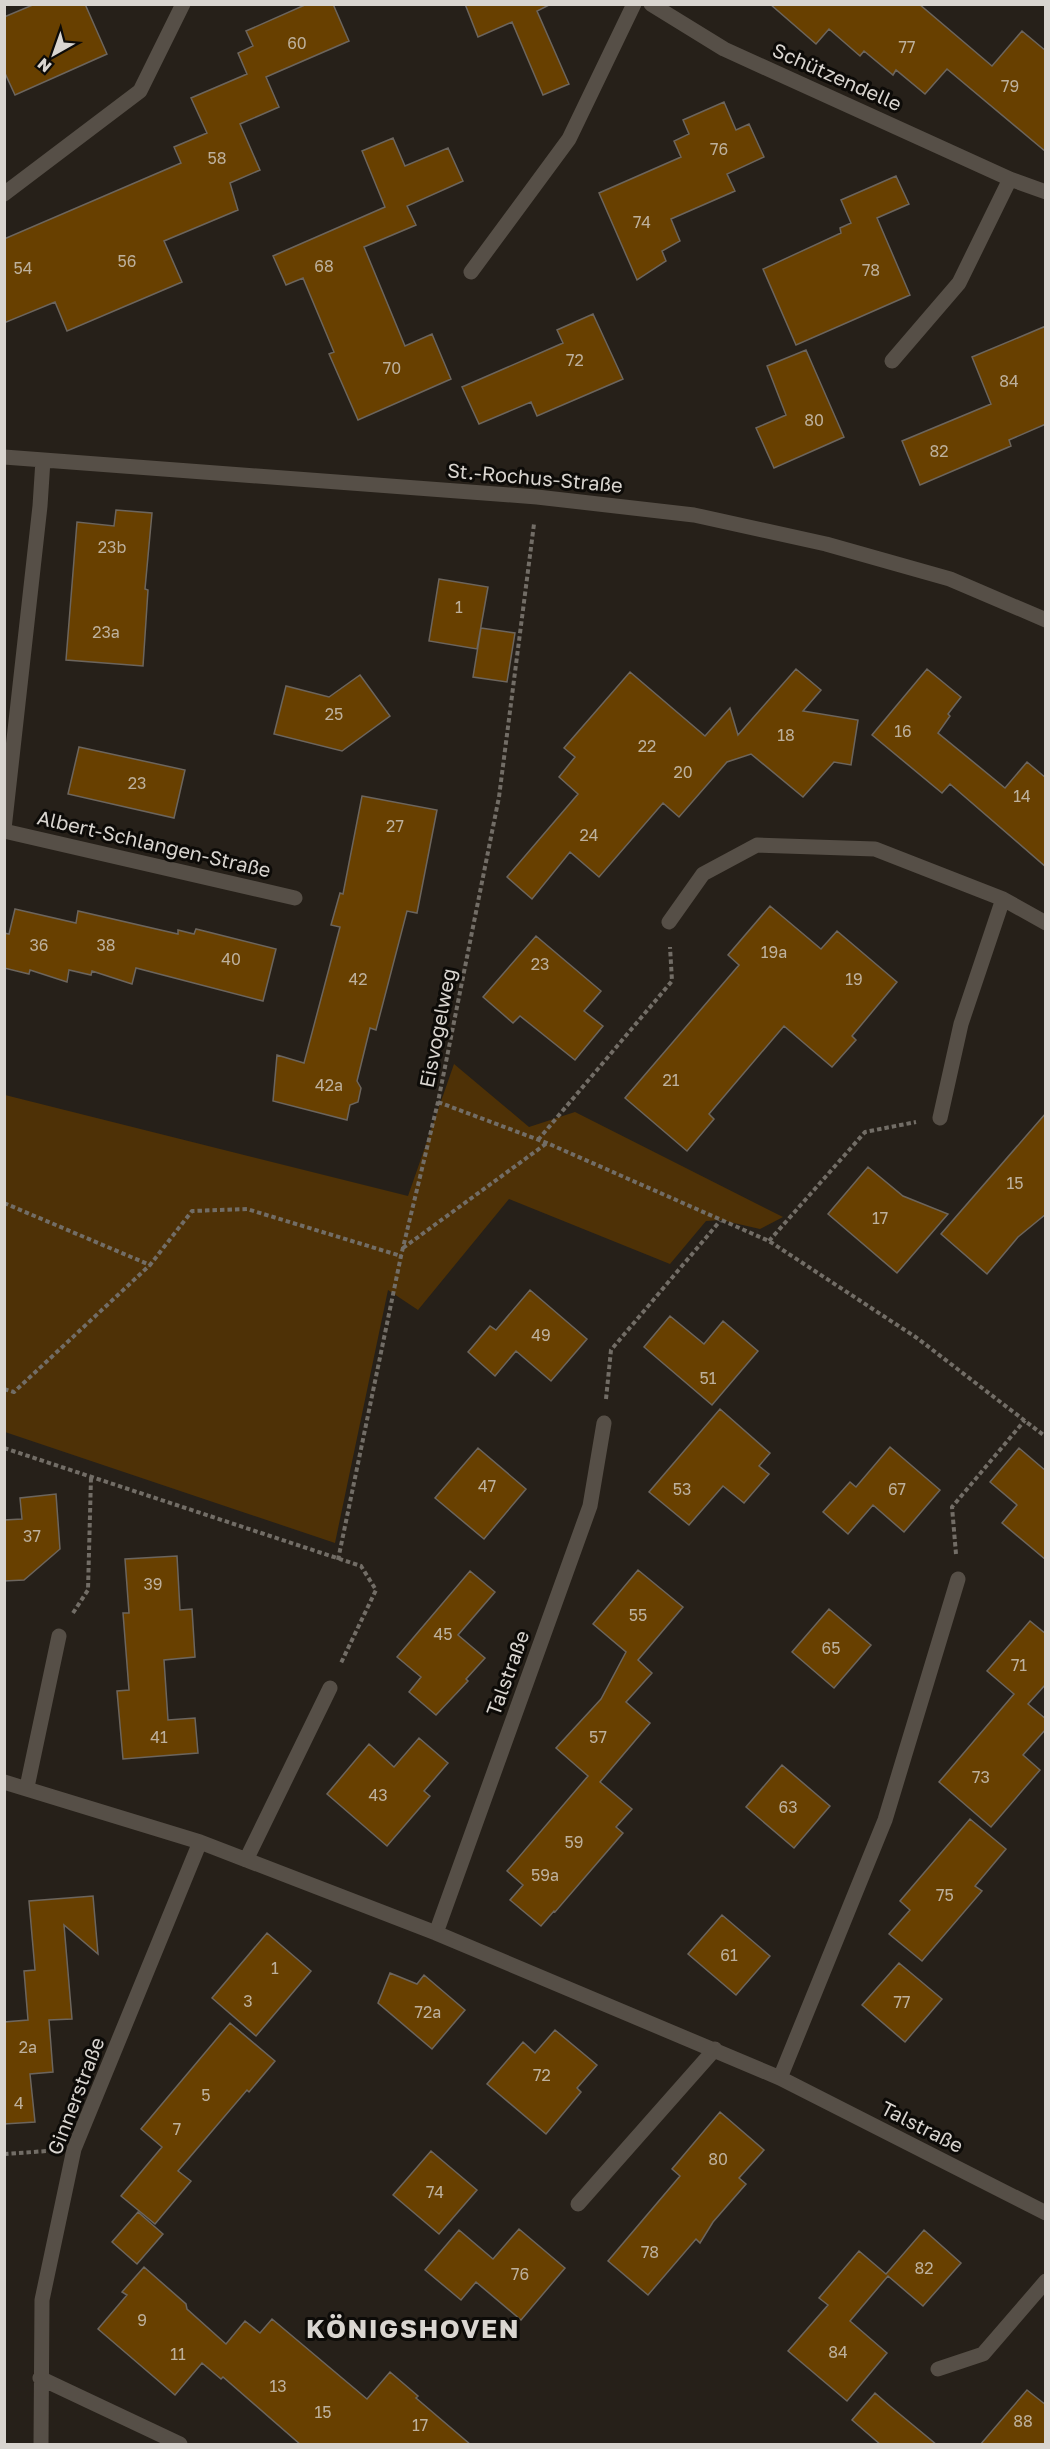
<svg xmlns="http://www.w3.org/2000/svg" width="1050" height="2449" viewBox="0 0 1050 2449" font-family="'Golos Text',sans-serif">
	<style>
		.green { fill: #4e3106 }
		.building { fill: #684000; stroke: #6c655d; stroke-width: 1.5 }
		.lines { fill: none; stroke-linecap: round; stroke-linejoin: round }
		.path { stroke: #726d66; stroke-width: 4; stroke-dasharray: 4.5 3; stroke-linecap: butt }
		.minor { stroke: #564f47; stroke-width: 15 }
		.labels { text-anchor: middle; stroke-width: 6; stroke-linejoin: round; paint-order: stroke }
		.number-label { font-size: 16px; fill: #bdb09c }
		.street-label { font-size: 20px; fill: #d9d5d0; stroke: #0d0b08 }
		.district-label { font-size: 26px; font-weight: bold; letter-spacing: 1.5px; fill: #d9d5d0; stroke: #0d0b08 }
	</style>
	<rect width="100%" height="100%" fill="#262019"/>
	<path class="green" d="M454 1064 529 1127 575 1112 783 1217 760 1229 721 1220 706 1221 670 1264 509 1199 418 1310 388 1290 335 1543 5 1432V1095L408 1196Z"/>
	<path class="building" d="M35 4H85L107 54 15 95 4 71V17Z
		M307 4H333L349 41 266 77 279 107 240 124 260 170 230 183 238 210 164 241 182 282 67 331 55 302 4 323V239L181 163 174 147 207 133 191 98 247 74 238 53 253 46 246 31Z
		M465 4H551L537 11 569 84 543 95 512 22 478 37Z
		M770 4H919L992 66 1022 31 1046 51V152L947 69 925 94 896 70 893 75 864 51 860 56 829 29 816 44Z
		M724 102 736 130 749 124 764 157 727 174 735 191 671 219 680 241 662 251 666 261 637 280 599 193 681 157 674 141 689 134 683 120Z
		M393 138 405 166 448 148 463 181 407 206 416 225 364 247 405 346 432 334 451 379 358 420 329 354 334 352 303 278 286 285 273 256 385 207 362 151Z
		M896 176 909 204 877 218 910 295 796 345 763 269 841 233 840 228 851 223 841 200Z
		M593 314 623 379 537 416 531 402 479 424 462 387 563 343 557 330Z
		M1046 326V424L1009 440 1011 446 920 485 902 441 991 404 972 357Z
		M806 350 844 437 774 468 756 428 786 415 767 366Z
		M116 510 152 513 145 589 148 590 143 666 66 660 77 522 114 526Z
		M439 579 488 587 477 649 429 641Z
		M481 628 515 633 507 682 473 677Z
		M796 669 821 690 803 711 858 720 851 765 834 762 803 797 751 754 727 762 679 817 663 803 599 877 570 852 532 899 507 877 578 794 559 777 575 757 564 748 630 672 705 736 730 708 738 735Z
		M927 669 961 697 948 714 950 716 938 733 1005 788 1027 762 1046 778V867L950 784 942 793 872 735Z
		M360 675 390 716 342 751 274 734 286 686 329 697Z
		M79 747 185 770 174 818 68 794Z
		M362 796 437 810 417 913 407 911 376 1030 370 1028 357 1081 361 1088 358 1102 350 1105 347 1120 273 1101 277 1055 304 1063 340 927 331 925 340 893 343 894Z
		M770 906 821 949 837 931 897 982 852 1036 856 1040 832 1067 784 1026 709 1114 714 1119 687 1151 625 1098 739 965 728 955Z
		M15 909 76 923 78 911 178 934V930L194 934 196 929 276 949 263 1001 136 968 132 984 92 971 91 975 69 970 67 982 30 970 29 974 4 968V933L9 934Z
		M536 936 601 991 584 1011 603 1026 575 1060 520 1016 513 1023 483 997Z
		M1046 1113V1214L1018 1237 987 1274 941 1234Z
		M868 1167 903 1196 948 1214 897 1273 828 1214Z
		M530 1290 587 1339 551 1381 516 1351 495 1376 468 1352 490 1326 496 1330Z
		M670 1316 704 1344 723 1321 758 1351 712 1405 644 1347Z
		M720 1409 770 1453 759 1466 769 1474 744 1503 723 1486 689 1525 649 1492Z
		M890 1447 940 1490 904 1532 873 1505 848 1534 823 1512 850 1482 856 1487Z
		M478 1448 526 1489 484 1539 435 1498Z
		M1019 1448 1046 1471V1560L1002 1523 1017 1505 990 1482Z
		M56 1494 60 1549 24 1580 4 1581V1520L22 1519 20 1498Z
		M177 1556 180 1610 192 1609 195 1657 164 1660 168 1720 195 1718 198 1753 123 1759 117 1691 129 1690 123 1613H129L125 1559Z
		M638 1570 683 1607 638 1660 652 1673 626 1702 650 1723 600 1782 632 1809 616 1827 623 1833 555 1912 554 1911 541 1926 510 1900 523 1885 507 1871 588 1776 556 1748 601 1699 626 1652 593 1624Z
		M470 1571 495 1592 458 1635 485 1658 466 1679 468 1681 436 1715 409 1692 421 1677 397 1657Z
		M829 1609 871 1645 834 1688 792 1652Z
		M1030 1621 1046 1634V1684L1028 1704 1046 1719V1729L1023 1755 1040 1770 991 1827 939 1782 1014 1694 987 1671Z
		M419 1738 448 1763 424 1791 430 1796 387 1846 327 1794 369 1744 394 1767Z
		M782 1765 830 1806 794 1848 746 1807Z
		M970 1819 1006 1849 975 1886 982 1891 922 1961 889 1934 910 1910 900 1901Z
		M93 1896 98 1954 64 1925 72 2019 49 2020 53 2072 30 2074 35 2122 4 2124V2022L28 2020 24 1971 35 1970 29 1901Z
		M722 1915 770 1956 736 1995 688 1954Z
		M267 1933 311 1971 256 2036 212 1998Z
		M899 1963 942 1999 905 2042 862 2005Z
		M390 1973 417 1984 424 1975 465 2010 432 2049 378 2003Z
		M230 2023 275 2061 249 2092 247 2090 178 2171 191 2181 155 2224 121 2196 162 2147 141 2129Z
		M555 2030 597 2065 577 2088 581 2092 546 2134 487 2084 523 2042 535 2053Z
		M720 2112 764 2150 739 2178 746 2184 713 2222 700 2243 696 2239 648 2295 608 2261 680 2176 672 2169Z
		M431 2151 477 2190 439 2234 393 2195Z
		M138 2212 163 2234 137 2264 112 2242Z
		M519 2229 565 2268 521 2320 476 2282 461 2300 425 2270 459 2230 493 2259Z
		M924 2230 961 2263 923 2306 888 2276 850 2321 887 2353 847 2401 788 2351 828 2305 819 2298 859 2251 886 2274Z
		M144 2267 186 2304 187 2309 226 2344 245 2321 260 2333 272 2319 367 2399 390 2372 418 2396 416 2398 471 2445H301L223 2377 221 2379 202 2363 175 2395 98 2329 127 2295 122 2292Z
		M1027 2390 1046 2405V2445H980Z
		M875 2393 890 2406 937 2445H881L852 2420Z"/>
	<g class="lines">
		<path class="path" d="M438 1102 547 1143 769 1241 917 1338 1046 1437
			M538 1140 672 981 670 947
			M4 1203 150 1265 192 1211 247 1209 401 1256
			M769 1241 865 1132 916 1122
			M403 1248 547 1143
			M4 1389 14 1392 150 1265
			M606 1399 611 1350 720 1221
			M4 1448 361 1566 376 1590 340 1665
			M956 1554 952 1507 1025 1420
			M338 1560 401 1256 438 1102 499 797 534 524
			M73 1613 88 1590 91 1477
			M4 2154 47 2151"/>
		<path class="minor" d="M651 4 724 49 1010 179 1046 192
			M4 194 140 91 183 4
			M471 272 569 139 634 4
			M892 361 959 283 1010 179
			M4 457 537 497 694 515 826 544 950 579 1046 620
			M4 829 40 506 43 460
			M4 831 295 898
			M669 922 703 874 757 845 875 849 1003 899 1046 923
			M940 1118 961 1024 1003 899
			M4 1782 200 1842 436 1933 780 2078 1046 2213
			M27 1787 59 1636
			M246 1860 330 1688
			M436 1933 590 1506 604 1423
			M780 2078 885 1820 958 1579
			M578 2204 715 2049
			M938 2369 983 2354 1046 2281
			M40 2378 180 2444
			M41 2444 42 2300 74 2149 200 1842"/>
	</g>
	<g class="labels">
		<g class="number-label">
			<text x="297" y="49">60</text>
			<text x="907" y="53">77</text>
			<text x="1010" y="92">79</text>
			<text x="719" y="155">76</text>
			<text x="217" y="164">58</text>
			<text x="642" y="228">74</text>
			<text x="127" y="267">56</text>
			<text x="324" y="272">68</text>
			<text x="23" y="274">54</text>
			<text x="871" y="276">78</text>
			<text x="575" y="366">72</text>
			<text x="392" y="374">70</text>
			<text x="1009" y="387">84</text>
			<text x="814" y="426">80</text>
			<text x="939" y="457">82</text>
			<text x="112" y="553">23b</text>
			<text x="459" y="613">1</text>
			<text x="106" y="638">23a</text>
			<text x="334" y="720">25</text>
			<text x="903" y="737">16</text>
			<text x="786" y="741">18</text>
			<text x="647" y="752">22</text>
			<text x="683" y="778">20</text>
			<text x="137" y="789">23</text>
			<text x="1022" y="802">14</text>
			<text x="395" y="832">27</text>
			<text x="589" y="841">24</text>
			<text x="39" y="951">36</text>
			<text x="106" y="951">38</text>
			<text x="774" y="958">19a</text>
			<text x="231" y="965">40</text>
			<text x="540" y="970">23</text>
			<text x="358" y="985">42</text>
			<text x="854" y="985">19</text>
			<text x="671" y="1086">21</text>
			<text x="329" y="1091">42a</text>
			<text x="1015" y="1189">15</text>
			<text x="880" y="1224">17</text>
			<text x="541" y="1341">49</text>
			<text x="708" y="1384">51</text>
			<text x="487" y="1492">47</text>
			<text x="682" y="1495">53</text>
			<text x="897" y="1495">67</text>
			<text x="32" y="1542">37</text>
			<text x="153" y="1590">39</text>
			<text x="638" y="1621">55</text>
			<text x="443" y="1640">45</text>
			<text x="831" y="1654">65</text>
			<text x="1019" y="1671">71</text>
			<text x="159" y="1743">41</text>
			<text x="598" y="1743">57</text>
			<text x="981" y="1783">73</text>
			<text x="378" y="1801">43</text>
			<text x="788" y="1813">63</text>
			<text x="574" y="1848">59</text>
			<text x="545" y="1881">59a</text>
			<text x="945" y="1901">75</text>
			<text x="729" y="1961">61</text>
			<text x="275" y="1974">1</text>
			<text x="248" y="2007">3</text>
			<text x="902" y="2008">77</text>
			<text x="428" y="2018">72a</text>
			<text x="28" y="2053">2a</text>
			<text x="542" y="2081">72</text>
			<text x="206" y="2101">5</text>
			<text x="19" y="2109">4</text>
			<text x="177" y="2135">7</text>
			<text x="718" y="2165">80</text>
			<text x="435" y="2198">74</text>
			<text x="650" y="2258">78</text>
			<text x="924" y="2274">82</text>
			<text x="520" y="2280">76</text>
			<text x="142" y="2326">9</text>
			<text x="838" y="2358">84</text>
			<text x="178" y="2360">11</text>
			<text x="278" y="2392">13</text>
			<text x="323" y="2418">15</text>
			<text x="1023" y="2427">88</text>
			<text x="420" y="2431">17</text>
		</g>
		<g class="street-label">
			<text transform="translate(837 77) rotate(24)" y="7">Schützendelle</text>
			<text transform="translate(535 478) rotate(5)" y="7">St.-Rochus-Straße</text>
			<text transform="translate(154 844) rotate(13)" y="7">Albert-Schlangen-Straße</text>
			<text transform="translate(438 1028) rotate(-79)" y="7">Eisvogelweg</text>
			<text transform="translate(508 1673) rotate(-70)" y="7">Talstraße</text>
			<text transform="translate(76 2096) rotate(-69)" y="7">Ginnerstraße</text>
			<text transform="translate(922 2127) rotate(27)" y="7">Talstraße</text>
		</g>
		<g class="district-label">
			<text x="413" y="2338">KÖNIGSHOVEN</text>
		</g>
	</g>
	<rect width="1050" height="2449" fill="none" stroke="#d9d5d0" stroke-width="12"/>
	<g transform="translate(54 54) rotate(220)" stroke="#0d0b08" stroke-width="4.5" paint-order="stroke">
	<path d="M0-4.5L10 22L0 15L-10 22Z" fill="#d9d5d0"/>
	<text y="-9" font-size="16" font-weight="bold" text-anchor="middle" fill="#d9d5d0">N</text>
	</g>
</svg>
